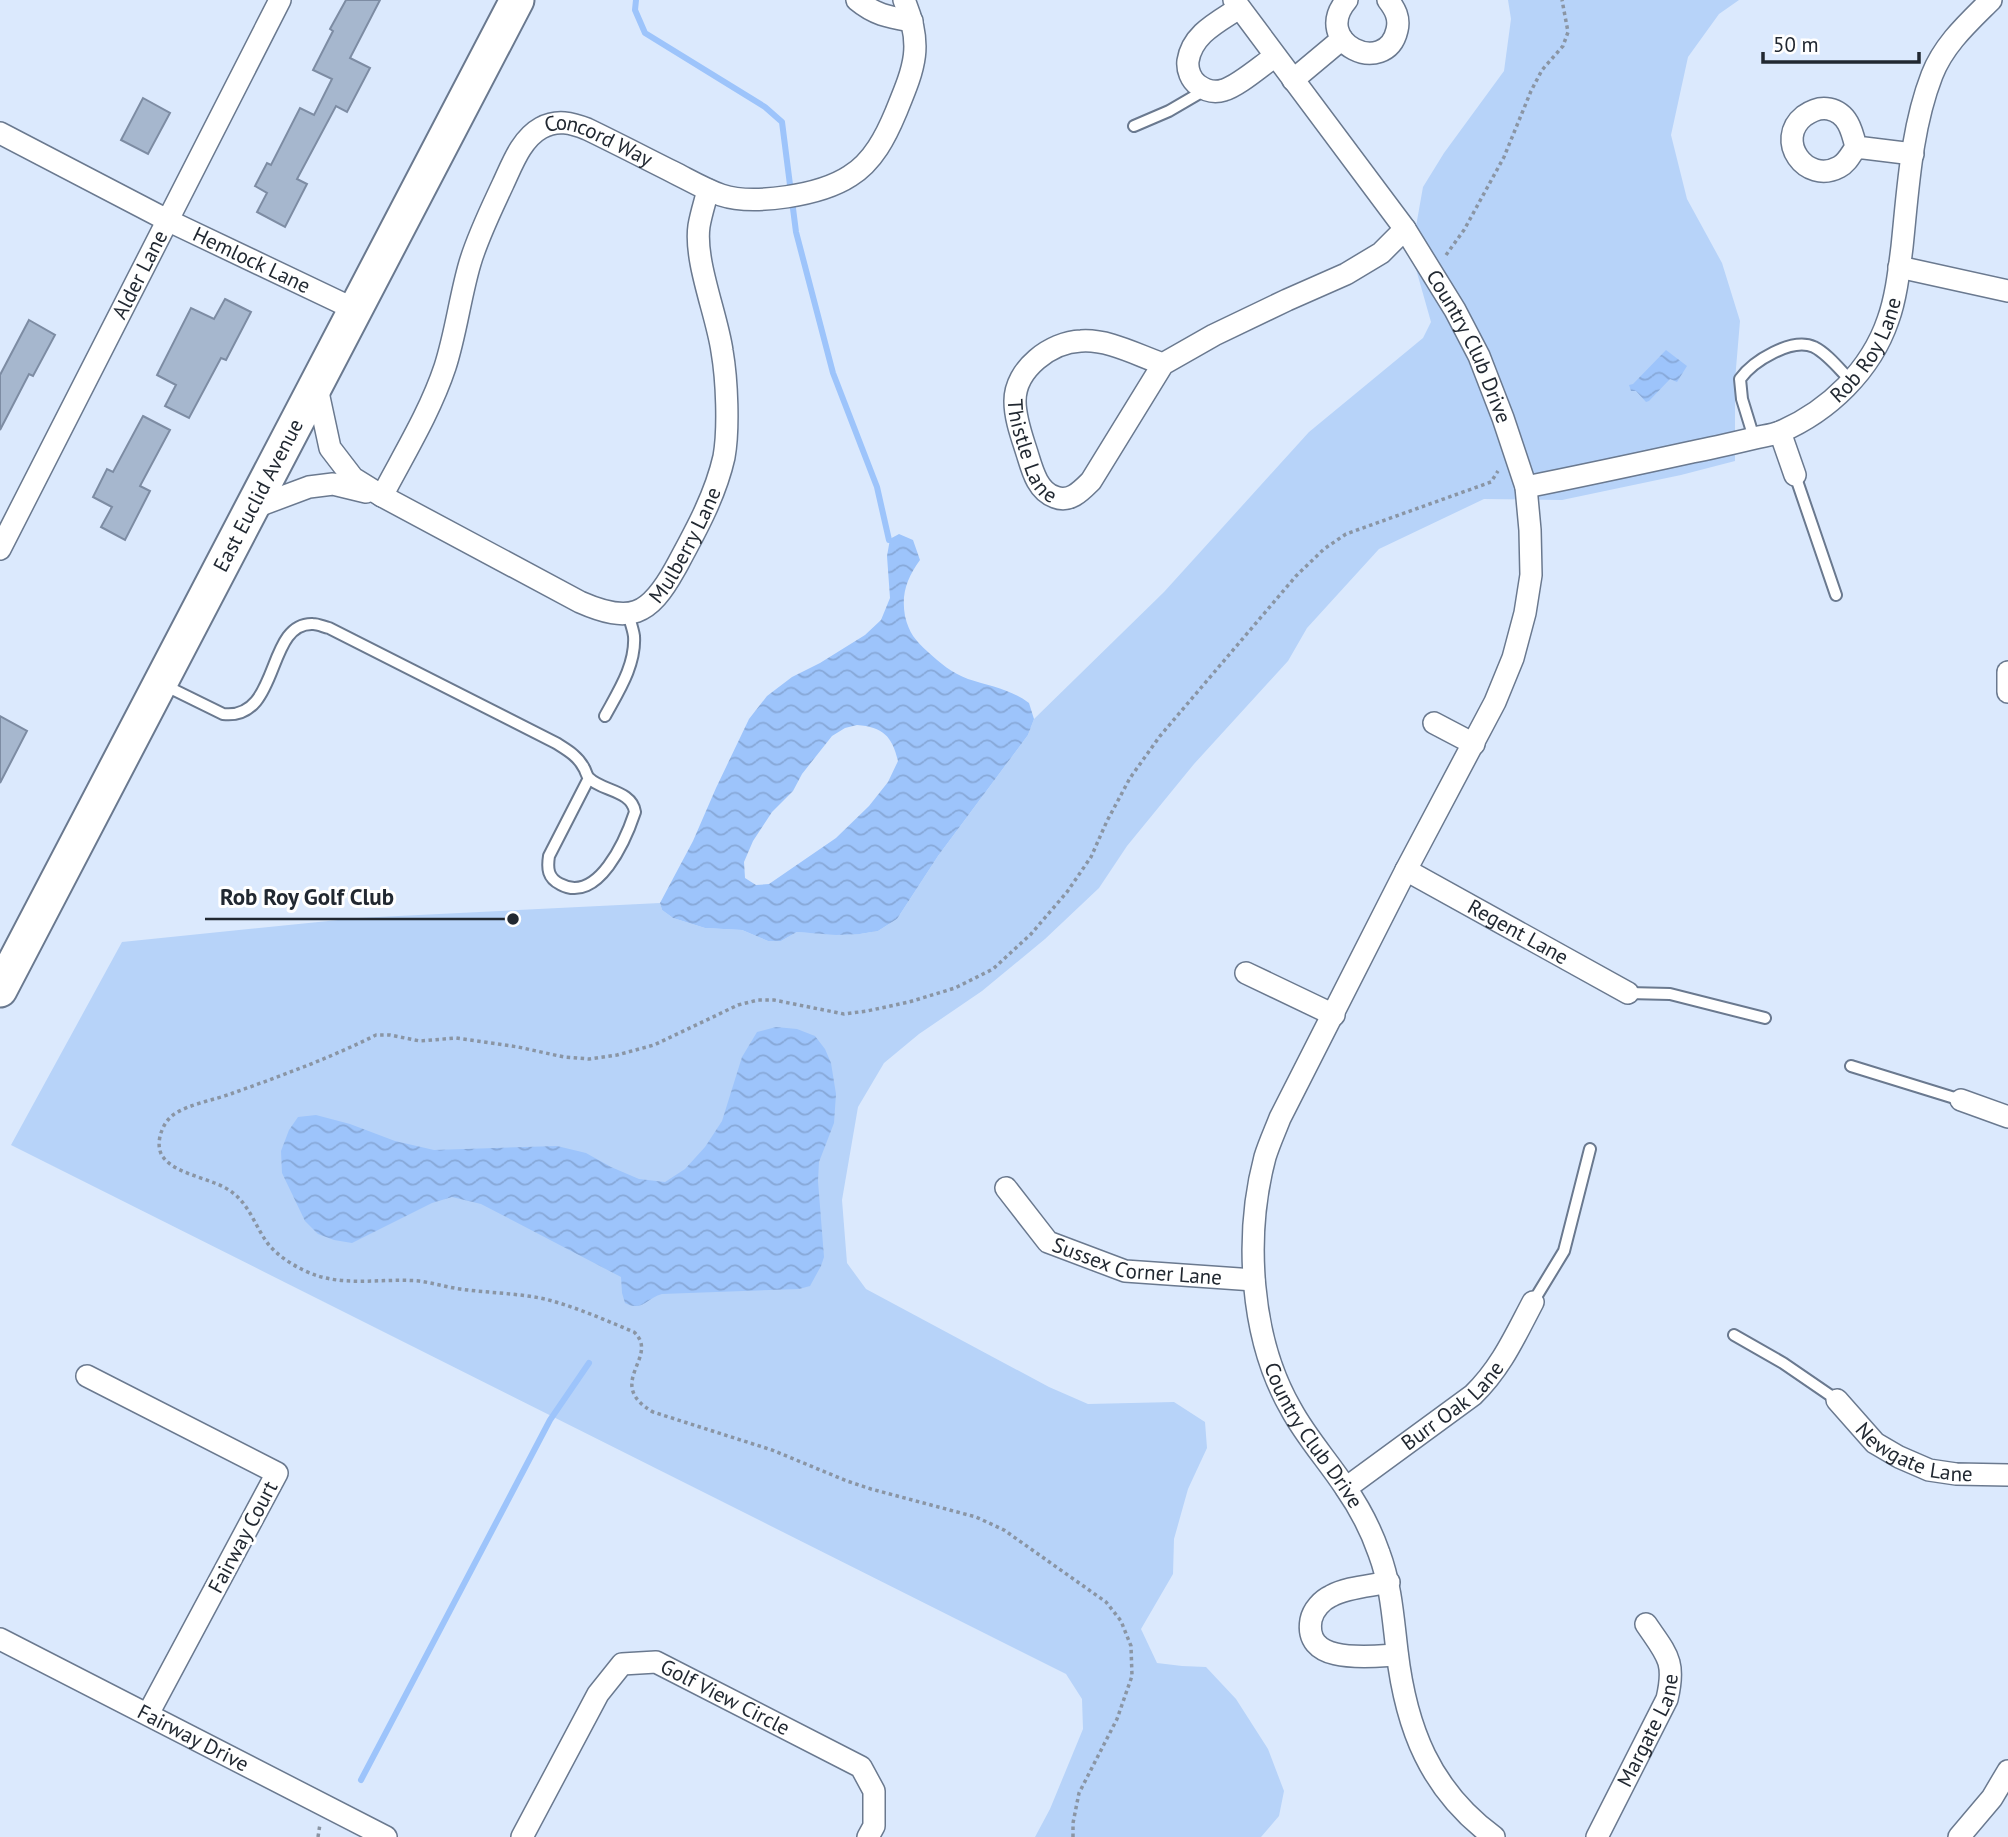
<svg xmlns="http://www.w3.org/2000/svg" width="2008" height="1837" viewBox="0 0 2008 1837" font-family="'PT Sans',sans-serif">
	<style>
		.green { fill: #b7d3f9 }
		.water { fill: url(#water-waves); fill-rule: evenodd }
		.lines { fill: none; stroke-linecap: round; stroke-linejoin: round }
		.stream { stroke: #9dc4fb; stroke-width: 6 }
		.building { fill: #a6b7ce; stroke: #7d8ca3; stroke-width: 2 }
		.lane-casing { stroke: #6a798f; stroke-width: 14 }
		.street-casing { stroke: #6a798f; stroke-width: 24 }
		.primary-casing { stroke: #6a798f; stroke-width: 37 }
		.path { stroke: #8a95a4; stroke-width: 3.5; stroke-dasharray: 3.5 3.5; stroke-linecap: butt }
		.lane { stroke: #fff; stroke-width: 10 }
		.street { stroke: #fff; stroke-width: 21 }
		.primary { stroke: #fff; stroke-width: 33 }
		.labels { text-anchor: middle; stroke-width: 6; stroke-linejoin: round; paint-order: stroke }
		.street-label { font-size: 21px; fill: #212831; stroke: #fff }
		.leader { fill: none; stroke: #212831; stroke-width: 2.5 }
		.callout-dot { fill: #212831; stroke: #fff; stroke-width: 2.5 }
		.callout-label { font-size: 23px; text-anchor: middle; font-weight: bold; fill: #212831; stroke: #fff; stroke-width: 6; stroke-linejoin: round; paint-order: stroke }
	</style>
	<defs>
		<pattern id="water-waves" width="16" height="10" patternUnits="userSpaceOnUse" patternTransform="scale(1.75)"><rect width="16" height="10" fill="#9dc4fb"/><path d="M0 5q4-4 8 0t8 0" fill="none" stroke="#87a8d8"/></pattern>
	</defs>
	<rect width="100%" height="100%" fill="#dbe9fd"/>
	<path class="green" d="M1508 0H1739L1719 14 1688 57 1671 135 1687 199 1722 263 1740 321 1735 380V461L1681 475 1562 500 1484 499 1379 549 1307 628 1288 661 1194 764 1127 846 1099 888 1045 939 982 991 919 1034 884 1063 858 1107 842 1200 847 1263 866 1289 1049 1387 1088 1404 1174 1402 1205 1422 1207 1448 1188 1489 1174 1539 1173 1574 1141 1629 1157 1663 1182 1666 1206 1667 1236 1699 1268 1749 1284 1791 1279 1816 1261 1837H1035L1050 1809 1083 1729 1082 1699 1066 1674 11 1145 122 942 358 918 660 903 662 910 673 918 705 928 742 930 768 941H781L797 932 832 934H860L878 931 897 919 938 856 1028 735 1034 719 1164 592 1309 432 1423 338 1431 322 1414 262 1415 232 1423 187 1444 153 1504 71 1511 19Z"/>
	<path class="water" d="M1666 350 1687 366 1677 382 1670 379 1649 401 1646 402 1636 391H1631L1629 385 1633 384Z
		M899 534 913 540 920 560C907 578 901 594 905 616 909 633 915 640 928 652 940 663 952 673 968 679 990 686 1010 689 1029 703L1034 719 1028 735 938 856 897 919 878 931 860 934 836 935 797 932 781 941H768L742 930 705 928 673 918 662 910 660 903 693 841 716 788 749 719 767 696 792 677 820 663 865 635 881 620 890 598 887 556 890 539ZM857 725C883 727 892 736 898 761L888 782 869 806 836 838 769 884 756 885 745 878 744 862 753 841 772 812 793 791 802 774 832 736 845 728Z
		M776 1027 797 1029 815 1036 825 1049 831 1063 836 1094 834 1123 819 1162 818 1181 824 1257 821 1266 810 1286 799 1289 662 1294C645 1299 643 1312 625 1303L622 1293 621 1277 481 1204 452 1197 432 1203 352 1243 334 1240 318 1234 305 1221 282 1173 281 1151 289 1130 298 1117 316 1115 350 1124 395 1141 434 1150 557 1146 586 1153 611 1167 639 1179 665 1182 685 1169 705 1147 722 1121 742 1057 757 1032Z"/>
	<g class="lines">
		<path class="stream" d="M636 0 635 10 645 33 765 107 782 122 796 232 833 373 877 487 889 540
			M361 1780 550 1420 589 1363"/>
	</g>
	<path class="building" d="M346 0H380L350 58 370 68 347 112 336 106 297 179 307 184 285 227 257 212 267 193 255 186 267 163 271 165 300 108 314 115 332 79 313 70 333 31 330 29Z
		M143 98 170 113 148 154 121 140Z
		M225 299 251 312 226 360 221 358 189 418 165 406 176 385 157 375 191 308 214 319Z
		M29 320 55 335 33 376 29 374 0 430V375Z
		M143 416 170 430 140 486 150 491 125 540 101 527 112 507 93 497 107 469 113 472Z
		M0 716 27 731 0 783Z"/>
	<g class="lines">
		<g class="lane-casing">
			<path id="lane" d="M1134 126 1169 111 1205 90
				M1754 438 1742 399 1740 379C1753 361 1792 337 1814 347 1828 354 1840 370 1851 381
				M1795 475 1836 595
				M164 685 223 714C281 721 265 622 313 624 318 624 324 627 329 628L556 743C567 750 578 756 584 768 586 771 586 775 589 778 601 791 632 790 635 812 626 839 598 905 560 884 548 878 547 869 549 856L589 778
				M605 716C618 692 636 665 634 636 633 629 630 621 628 614
				M1628 993 1670 994 1765 1018
				M1851 1066 1961 1100
				M1533 1302 1564 1251 1590 1149
				M1734 1335 1783 1363 1837 1400"/>
		</g>
		<g class="street-casing">
			<g id="street">
				<path d="M857 0C875 15 889 17 912 21"/>
				<path id="s1" d="M1234 0 1405 229 1455 310 1479 356 1503 418 1526 487 1530 530 1531 575 1525 613 1513 658 1495 702 1406 870 1280 1118C1275 1131 1269 1144 1265 1157 1244 1236 1250 1338 1291 1409 1306 1437 1328 1461 1345 1487 1359 1507 1371 1530 1379 1553 1391 1585 1393 1618 1397 1651 1406 1728 1430 1790 1494 1837"/>
				<path d="M1347 0C1310 43 1386 78 1397 30 1400 18 1395 9 1388 0"/>
				<path d="M1239 8C1218 22 1192 34 1188 61 1187 70 1191 80 1198 85 1206 91 1215 93 1224 90 1238 86 1261 66 1274 57"/>
				<path d="M1293 80 1342 39"/>
				<path id="s2" d="M0 133 167 220 354 309"/>
				<path d="M1856 147C1851 154 1847 163 1839 167 1806 185 1774 140 1804 116 1811 111 1820 107 1829 109 1848 113 1852 131 1856 147L1913 154"/>
				<path d="M1899 267 2008 291"/>
				<path id="s3" d="M1163 364C1137 355 1108 339 1081 341 1051 342 1015 369 1015 401 1015 419 1022 437 1027 453 1032 469 1037 491 1055 497 1070 503 1081 491 1091 481L1163 364 1214 335 1287 300 1346 274 1381 253 1405 229"/>
				<path id="s4" d="M316 383 330 448 353 478 382 496 580 602C630 624 649 616 675 569 694 534 715 497 724 457 729 429 727 380 722 351 717 315 694 261 699 226 701 214 705 202 708 190"/>
				<path d="M1780 432 1795 475"/>
				<path id="s5" d="M1526 487C1581 476 1637 464 1692 452 1713 448 1734 443 1755 438 1763 436 1772 435 1780 432 1829 411 1871 370 1888 320 1896 298 1899 271 1902 247 1908 190 1911 129 1932 75 1944 44 1969 22 1991 0"/>
				<path id="s6" d="M382 496C404 454 430 412 445 367 456 333 460 297 470 263 478 236 491 210 503 184 512 165 521 139 541 128 557 119 572 123 587 129 616 143 645 158 673 172 689 180 704 189 721 195 754 206 821 195 850 176 873 162 886 136 896 112 914 68 924 46 904 0"/>
				<path d="M250 509 309 487 333 484 366 492"/>
				<path id="s7" d="M0 549 280 0"/>
				<path d="M2008 672V692"/>
				<path d="M1434 723 1474 744"/>
				<path id="s8" d="M1406 870 1628 993"/>
				<path d="M1246 973 1334 1015"/>
				<path d="M1961 1100 2008 1117"/>
				<path id="s9" d="M1006 1188 1048 1242 1125 1271 1254 1280"/>
				<path d="M87 1376 277 1473 148 1714"/>
				<path id="s10" d="M1837 1400 1875 1443 1899 1457 1929 1470 1956 1474 2008 1475"/>
				<path id="s11" d="M1346 1488 1473 1395C1501 1368 1515 1336 1533 1302"/>
				<path d="M1389 1582C1371 1586 1347 1587 1331 1596 1322 1600 1313 1610 1311 1620 1303 1666 1372 1656 1397 1655"/>
				<path id="s12" d="M0 1639 386 1837"/>
				<path id="s13" d="M522 1837 598 1694 622 1664 656 1662 861 1767 874 1791V1826L868 1837"/>
				<path id="s14" d="M1597 1837 1667 1699C1676 1661 1667 1655 1646 1624"/>
				<path d="M1959 1837 1992 1798 2008 1771"/>
			</g>
		</g>
		<g class="primary-casing">
			<g id="primary">
				<path id="s15" d="M0 990 517 0"/>
			</g>
		</g>
		<path class="path" d="M1446 255 1464 230 1504 157 1531 91 1542 70 1563 46 1568 32 1562 0
			M318 1837 320 1824
			M1073 1837V1823L1079 1793 1117 1719 1132 1676 1131 1646 1121 1621 1106 1602 1004 1530 976 1517 871 1489 847 1481 772 1450 653 1412C603 1383 661 1357 634 1332 605 1320 576 1307 545 1299 517 1293 488 1293 460 1289 446 1287 433 1283 419 1281 385 1278 351 1286 318 1276 300 1270 277 1257 266 1241 255 1225 249 1205 233 1193 215 1178 177 1176 163 1157 154 1145 162 1123 173 1115 188 1104 215 1100 233 1093 281 1076 330 1058 376 1035H390L420 1041 456 1038 518 1047 564 1057 589 1059 617 1055 654 1045 738 1005 758 1000H774L844 1014 867 1011 909 1002 955 988 993 969 1031 934 1067 892 1091 857 1107 821 1130 778 1160 736 1296 576 1324 549 1346 534 1491 482 1498 471"/>
		<use href="#lane" class="lane"/>
		<use href="#street" class="street"/>
		<use href="#primary" class="primary"/>
	</g>
	<g class="labels">
		<g class="street-label">
			<text dy="7" stroke="none"><textPath href="#s6" startOffset="467">Concord Way</textPath></text>
			<text dy="7" stroke="none"><textPath href="#s2" startOffset="282">Hemlock Lane</textPath></text>
			<text dy="7" stroke="none"><textPath href="#s7" startOffset="308">Alder Lane</textPath></text>
			<text dy="7" stroke="none"><textPath href="#s5" startOffset="383">Rob Roy Lane</textPath></text>
			<text dy="7" stroke="none"><textPath href="#s1" startOffset="420">Country Club Drive</textPath></text>
			<text dy="7" stroke="none"><textPath href="#s3" startOffset="236">Thistle Lane</textPath></text>
			<text dy="7" stroke="none"><textPath href="#s15" startOffset="558">East Euclid Avenue</textPath></text>
			<text dy="7" stroke="none"><textPath href="#s4" startOffset="506">Mulberry Lane</textPath></text>
			<text dy="7" stroke="none"><textPath href="#s8" startOffset="128">Regent Lane</textPath></text>
			<text dy="7" stroke="none"><textPath href="#s9" startOffset="161">Sussex Corner Lane</textPath></text>
			<text dy="7" stroke="none"><textPath href="#s11" startOffset="135">Burr Oak Lane</textPath></text>
			<text dy="7" stroke="none"><textPath href="#s1" startOffset="1596">Country Club Drive</textPath></text>
			<text dy="7" stroke="none"><textPath href="#s10" startOffset="98">Newgate Lane</textPath></text>
			<text transform="translate(243 1537) rotate(-62)" y="7">Fairway Court</text>
			<text dy="7" stroke="none"><textPath href="#s13" startOffset="312">Golf View Circle</textPath></text>
			<text dy="7" stroke="none"><textPath href="#s14" startOffset="119">Margate Lane</textPath></text>
			<text dy="7" stroke="none"><textPath href="#s12" startOffset="217">Fairway Drive</textPath></text>
		</g>
	</g>
	<path class="leader" d="M513 919L409 919H205"/>
	<circle class="callout-dot" cx="513" cy="919" r="7"/>
	<g class="callout-label">
		<text x="307" y="905">Rob Roy Golf Club</text>
	</g>
	<path d="M1763 52v10h156v-10" fill="none" stroke="#212831" stroke-width="3.5"/>
	<text x="1773" y="52" font-size="21" fill="#212831" stroke="#ffffff" stroke-width="5" paint-order="stroke">50 m</text>
</svg>
